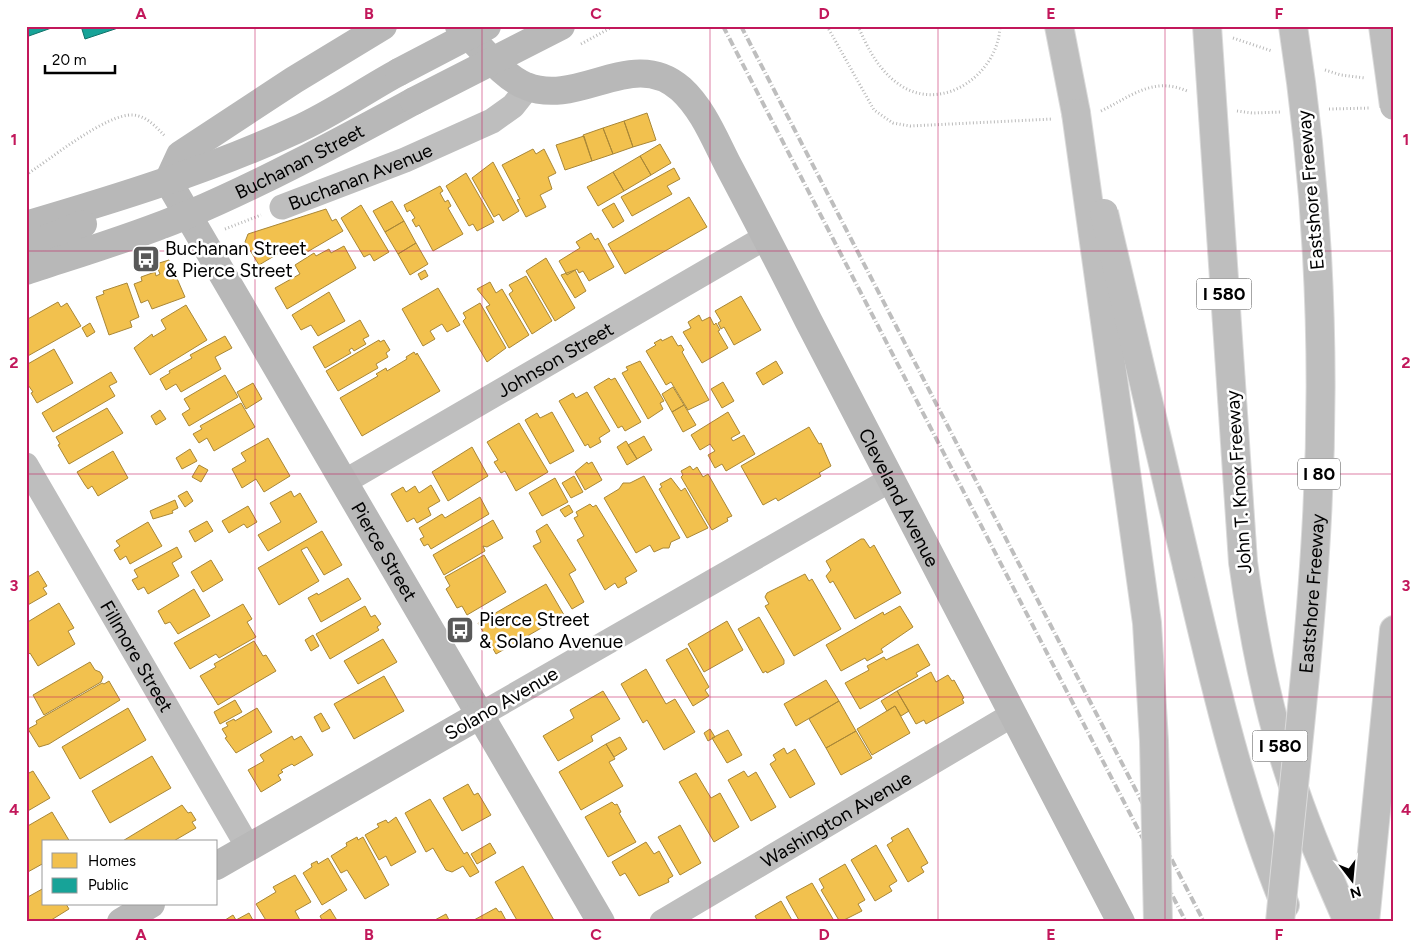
<svg xmlns="http://www.w3.org/2000/svg" width="1420" height="948" viewBox="0 0 1420 948" font-family="Figtree,sans-serif">
	<style>
		.homes { fill: #f2c14e; stroke: #a98737 }
		.public { fill: #17a398; stroke: #10726a }
		.lines { fill: none; stroke-linecap: round; stroke-linejoin: round }
		.highway-casing { stroke: #dbdbdb; stroke-width: 30 }
		.path { stroke: #b9b9b9; stroke-width: 3; stroke-dasharray: 1 2.5; stroke-linecap: butt }
		.street { stroke: #bebebe; stroke-width: 25 }
		.secondary { stroke: #b8b8b8; stroke-width: 28 }
		.highway { stroke: #bebebe; stroke-width: 28 }
		.rail { stroke: #bebebe; stroke-width: 4; stroke-dasharray: 8 2.5 1 2.5; stroke-linecap: butt }
		.highway-bridge-casing { stroke: #dbdbdb; stroke-width: 30; stroke-linecap: butt }
		.path-bridge { stroke: #b9b9b9; stroke-width: 3; stroke-dasharray: 1 2.5; stroke-linecap: butt }
		.secondary-bridge { stroke: #b8b8b8; stroke-width: 28 }
		.highway-bridge { stroke: #bebebe; stroke-width: 28 }
		.grid { fill: none; stroke: #c2185b; stroke-width: 1; stroke-opacity: 0.55 }
		.labels { text-anchor: middle; stroke-width: 5; stroke-linejoin: round; paint-order: stroke }
		.shield { fill: #fff; stroke: #4c4c4c; stroke-width: 1 }
		.shield-label { font-size: 18px; font-weight: bold; fill: #000 }
		.street-label { font-size: 19px; fill: #000; stroke: #fff }
		.poi-label { font-size: 19px; fill: #000; stroke: #fff; text-anchor: start }
		.neatline { fill: none; stroke: #c2185b; stroke-width: 2 }
		.grid-label { font-size: 16px; text-anchor: middle; font-weight: bold; fill: #c2185b }
	</style>
	<rect width="100%" height="100%" fill="#fff"/>
	<path class="homes" d="M647 113 656 140 633 147 624 121Z
		M624 121 633 147 613 154 603 128Z
		M603 128 613 154 592 161 583 135Z
		M584 136 592 161 565 170 556 145Z
		M660 144 671 163 651 175 640 156Z
		M533 149 536 154 544 149 556 173 548 177 552 189 540 195 546 207 526 217 517 200 520 199 502 165Z
		M640 156 651 175 624 191 613 172Z
		M493 162 519 211 503 221 499 214 494 217 472 178Z
		M674 168 680 179 667 186 672 194 632 216 621 197Z
		M613 172 624 191 598 206 587 187Z
		M466 173 494 222 477 231 473 224 469 226 446 186Z
		M440 186 443 191 440 193 445 202 448 200 451 206 448 208 463 234 433 251 419 225 416 227 412 220 415 218 410 210 407 212 404 205Z
		M689 197 707 227 625 274 608 244Z
		M392 201 404 221 385 232 373 211Z
		M614 203 624 221 613 228 602 210Z
		M361 205 389 252 374 261 370 254 364 257 341 218Z
		M326 209 332 221 336 219 343 231 302 255 296 243 259 265 245 242 248 234Z
		M404 221 416 243 398 254 385 232Z
		M591 233 595 240 598 238 614 267 589 281 583 271 579 273 577 269 567 275 559 261 580 248 576 242Z
		M416 243 428 264 410 275 398 254Z
		M344 246 356 268 287 309 275 288 300 274 295 265 314 253 316 256 329 249 331 253Z
		M546 258 575 308 555 321 526 271Z
		M169 260 185 297 152 309 148 300 141 303 134 284 142 281 141 277 155 272 156 276 160 274 156 264Z
		M425 270 428 276 421 280 418 274Z
		M575 270 586 291 575 298 561 275Z
		M526 276 552 321 532 334 509 294 513 291 509 285Z
		M490 282 496 293 502 289 529 335 509 348 486 307 490 305 477 289Z
		M127 283 139 317 130 321 132 327 109 335 96 297 104 294 103 291Z
		M438 288 460 325 447 332 442 324 430 331 435 339 423 346 402 309Z
		M329 292 345 321 318 336 311 325 301 330 292 315Z
		M741 296 761 330 734 345 724 327 721 329 718 323 721 321 715 311Z
		M58 302 61 307 67 303 81 326 26 357V320Z
		M480 303 506 348 487 362 463 321 466 318 463 313Z
		M186 305 207 340 150 375 134 348 152 334 153 337 166 329 161 320Z
		M699 315 702 321 710 317 714 325 716 323 720 330 718 331 728 348 702 363 683 332 691 328 688 322Z
		M360 320 369 336 363 339 366 344 354 351 352 348 349 350 351 353 325 368 313 347Z
		M90 323 95 332 87 337 82 328Z
		M225 336 232 348 215 357 221 369 181 392 176 384 166 390 160 379 170 373 169 371 192 358 190 355Z
		M672 336 678 346 681 345 684 350 682 352 709 400 688 410 671 382 666 385 646 351 656 345 654 343 661 339 662 341Z
		M379 340 380 342 384 340 390 350 386 353 388 357 376 364 378 368 338 391 326 371Z
		M54 349 73 383 37 403 31 393 33 392 26 382V365Z
		M414 352 416 355 417 353 440 391 362 436 340 398 378 376 376 374 386 368 387 371 407 359 406 357Z
		M640 361 664 401 660 403 663 409 648 419 622 373 628 370 626 367Z
		M776 361 783 373 763 385 756 373Z
		M111 372 117 382 109 386 115 396 53 432 42 413Z
		M225 375 238 397 189 426 182 414 190 409 184 399Z
		M609 378 611 380 615 378 641 422 625 431 622 426 618 428 594 387Z
		M723 382 734 401 722 408 711 389Z
		M253 383 262 399 246 409 237 392Z
		M673 387 684 405 672 412 662 394Z
		M587 392 610 431 599 438 601 442 590 448 588 444 585 446 559 401 573 393 576 398Z
		M241 403 255 427 214 451 207 438 199 443 193 434 202 429 200 426Z
		M684 405 696 425 683 432 672 412Z
		M107 408 123 433 69 464 58 445 60 444 56 437Z
		M160 410 166 419 156 425 151 416Z
		M552 412 574 451 550 464 525 420 537 413 540 418Z
		M728 412 740 433 731 438 733 441 744 435 755 454 726 471 722 464 715 468 708 455 715 451 710 444 700 450 691 435Z
		M519 423 548 472 516 491 505 471 501 473 494 462 498 460 487 442Z
		M809 427 819 444 821 443 831 466 819 473 821 476 778 501 776 498 763 505 741 466Z
		M644 436 652 450 637 459 628 445Z
		M268 438 290 476 264 492 256 479 242 488 232 469 246 461 241 453Z
		M626 441 637 459 627 465 617 447Z
		M472 447 488 476 448 501 432 472Z
		M190 449 197 461 182 469 176 458Z
		M113 451 128 478 98 496 92 486 88 489 85 485 77 472Z
		M587 462 588 464 592 462 602 480 585 490 575 472Z
		M199 465 208 470 201 482 192 477Z
		M690 466 693 470 697 467 703 477 708 474 732 516 727 518 728 521 712 530 681 477 683 475 681 471Z
		M574 476 583 492 571 498 562 483Z
		M644 476 680 538 671 542 669 548H663L654 552 650 545 636 553 604 498 619 489 623 483H630Z
		M555 478 568 502 542 516 529 493Z
		M671 478 681 491 685 488 708 528 687 538 659 489 662 487 660 484Z
		M431 485 440 501 428 508 431 515 417 523 414 518 407 522 391 494 403 487 406 492 415 486 419 493Z
		M187 491 193 501 185 507 178 496Z
		M291 491 294 497 300 493 317 522 268 551 258 535 281 522 270 503Z
		M480 497 489 514 431 549 428 544 424 546 420 539 424 537 419 528 442 514 445 518Z
		M175 500 178 508 172 511 173 513 153 519 150 511Z
		M590 504 593 507 596 505 637 571 625 578 627 583 618 588 615 583 605 590 577 540 584 536 574 518 578 516 576 512Z
		M569 505 573 512 565 517 560 510Z
		M248 506 257 522 247 528 244 524 229 533 222 521Z
		M493 520 503 538 487 547 483 546 485 551 444 575 433 555Z
		M207 521 213 531 195 542 189 531Z
		M148 522 162 546 130 564 126 556 120 560 114 550 120 546 116 541Z
		M547 524 576 570 569 574 584 602 572 609 533 546 541 542 536 531Z
		M322 531 342 565 324 575 307 547 301 550 319 581 279 605 258 568Z
		M861 539H864L870 548 874 545 901 593 855 619 833 581 830 583 826 576 831 570 826 561Z
		M177 547 182 557 172 563 179 576 148 594 144 587 138 590 132 580 138 577 134 570Z
		M484 555 506 592 467 615 462 606 457 608 446 589 450 586 445 577Z
		M211 560 223 580 203 592 191 572Z
		M38 571 47 586 43 588 47 594 26 606V578Z
		M805 574 809 581 812 579 841 629 794 656 765 606 769 604 765 597 767 593Z
		M348 578 361 599 321 622 308 598 317 593 318 595Z
		M546 584 564 615 496 654 478 623Z
		M194 589 210 616 178 634 170 622 165 624 158 611Z
		M59 603 74 628 68 631 75 644 38 666 30 653 28 655 26 653V623Z
		M243 604 252 619 247 622 256 637 219 658 216 654 190 669 174 643Z
		M365 606 371 617 375 615 381 624 377 627 379 630 330 659 316 634Z
		M900 606 913 627 881 649 883 652 867 661 865 658 841 671 826 645 883 612 884 615Z
		M759 617 784 660V664L767 673 766 671 763 673 738 629Z
		M727 621 743 650 704 672 688 644Z
		M313 635 319 646 311 651 305 640Z
		M383 639 397 662 358 684 344 661Z
		M254 641 263 656 266 655 276 671 218 705 200 676 216 667 214 664Z
		M918 644 930 665 916 673 918 676 860 709 845 683 869 670 867 666 884 657 886 660Z
		M687 648 709 687 705 690 709 696 693 706 666 660Z
		M90 662 95 670 100 672 103 677 101 682 44 715 33 695Z
		M646 669 666 704 675 699 695 732 664 750 647 720 643 723 621 684Z
		M931 672 936 682 948 675 952 681 954 680 964 698 962 699 964 703 926 724 924 720 916 724 897 691Z
		M384 676 404 711 354 739 334 704Z
		M826 680 839 701 796 726 784 704Z
		M109 681 120 700 49 744 39 747 28 729 37 724 36 721 102 683 104 684Z
		M603 691 620 719 591 736 593 741 558 761 543 736 574 718 570 710Z
		M897 691 909 711 901 716 895 706 887 711 881 701Z
		M235 700 242 712 220 724 214 712Z
		M839 701 856 731 826 748 809 719Z
		M895 706 910 733 872 755 857 729Z
		M128 708 146 740 80 779 62 747Z
		M257 708 272 732 236 753 225 738 227 737 222 729 228 726 226 723 234 719 235 721Z
		M321 713 330 728 322 732 314 717Z
		M710 729 715 737 708 741 704 733Z
		M728 730 742 755 727 763 712 738Z
		M856 731 872 758 841 775 826 748Z
		M292 736 294 740 301 736 313 755 294 766 292 764 281 770 283 772 278 775 281 780 261 792 248 770 264 761 260 755Z
		M620 737 627 749 614 757 606 744Z
		M606 744 615 759 609 762 623 786 581 810 559 772Z
		M784 748 787 754 795 749 815 784 790 798 770 764 776 760 773 755Z
		M152 756 171 788 110 823 92 791Z
		M26 768 29 773 33 771 50 798 26 812Z
		M744 771 748 777 756 772 776 807 751 821 728 780Z
		M696 773 711 798 720 793 739 827 714 842 679 782Z
		M468 784 474 795 478 793 491 815 462 831 443 798Z
		M430 799 464 854 467 852 479 872 470 877 463 866 452 872 446 870 433 848 426 852 405 813Z
		M612 802 615 805 617 804 621 812 619 813 636 842 608 857 585 817Z
		M182 805 188 813 191 812 196 820 192 822 196 828 172 842H121Z
		M52 812 70 842H44V863L26 873V827Z
		M396 817 416 852 391 866 386 856 379 860 365 835 379 827 377 824 386 820 388 823Z
		M680 825 701 863 680 875 658 837Z
		M908 828 928 863 921 867 924 872 908 882 887 845 893 841 891 838Z
		M357 837 358 840 363 837 389 885 365 899 347 870 341 873 331 856 347 846 346 843Z
		M646 842 654 854 659 851 673 876 668 879 669 882 639 896 625 873 620 876 612 862Z
		M490 843 496 853 477 864 471 854Z
		M876 845 897 881 889 886 892 891 875 901 851 860Z
		M328 858 347 890 322 905 303 873 312 867 311 864 317 861 318 864Z
		M845 864 865 900 858 904 862 911 840 922 821 890 824 888 819 879Z
		M523 866 555 922H518L495 882Z
		M295 875 311 902 295 911 301 922H267L256 904 276 892 273 887Z
		M812 883 833 919 829 922H800L786 897Z
		M44 888V904H66L69 909 48 922 28 921 26 898Z
		M781 901 793 922H758L755 916Z
		M496 908 499 912 501 911 507 922H475L474 920Z
		M330 909 338 922H323L320 916Z
		M249 913 254 922H222L233 915 236 920Z
		M446 914 450 922H434L433 921Z"/>
	<path class="public" d="M26 26H57L26 37Z
		M81 26H124L85 39Z"/>
	<g class="lines">
		<g class="highway-casing">
			<path id="highway" d="M1059 26 1076 113
				M1243 562C1253 634 1266 704 1289 773 1305 824 1327 873 1348 922
				M1187 566C1214 681 1240 795 1285 905
				M1365 922 1394 630"/>
		</g>
		<path class="path" d="M827 26 874 110 893 123 910 126 1053 119
			M858 26C868 49 879 71 900 85 943 114 999 73 1000 26
			M1233 38 1272 51
			M1325 70 1341 75 1365 78
			M1329 109 1371 108
			M1101 111C1130 97 1153 76 1187 91
			M1237 111 1252 113 1281 112
			M26 175C49 160 107 113 133 115 147 116 156 127 165 136
			M225 229 261 215"/>
		<g class="street">
			<path id="s1" d="M282 207 405 160 492 121 513 106 528 87"/>
			<path id="s2" d="M26 465 248 847"/>
			<path id="s3" d="M344 482 766 237"/>
			<path d="M480 715 890 480"/>
			<path id="s4" d="M662 922 1012 715"/>
		</g>
		<g class="secondary">
			<path id="s5" d="M459 26C479 44 502 77 526 86 579 108 633 46 681 89 703 109 715 140 728 165 755 216 782 268 808 320 911 521 1015 722 1121 922"/>
			<path id="s6" d="M168 181 601 922"/>
			<path d="M168 181 180 155 294 80 383 26"/>
			<path d="M26 225C118 198 209 170 296 130 332 114 364 91 399 72"/>
			<path d="M26 247 83 224"/>
			<path id="s7" d="M26 271C80 253 135 237 187 215 265 182 340 141 414 101"/>
			<path d="M216 866 480 715"/>
			<path d="M121 922 151 904"/>
		</g>
		<use href="#highway" class="highway"/>
		<path class="rail" d="M723 26 1186 922
			M741 26 1204 922"/>
		<g class="highway-bridge-casing">
			<g id="highway-bridge">
				<path d="M1207 26 1243 562"/>
				<path d="M1383 26 1394 106"/>
				<path d="M1076 113 1147 623 1154 741 1158 922"/>
				<path d="M1104 213 1187 566"/>
				<path id="s8" d="M1280 922C1293 787 1310 652 1317 517 1326 354 1318 188 1293 26"/>
			</g>
		</g>
		<path class="path-bridge" d="M581 44 614 26"/>
		<path class="secondary-bridge" d="M399 72 487 26
			M414 101 561 26"/>
		<use href="#highway-bridge" class="highway-bridge"/>
	</g>
	<path class="grid" d="M255 26V922M482 26V922M710 26V922M938 26V922M1165 26V922M26 251H1394M26 474H1394M26 697H1394"/>
	<defs>
		<g id="bus-square" transform="scale(1.4375)"><rect x="-9" y="-9" width="18" height="18" rx="4" fill="#595959" stroke="#fff"/><path d="M-5-6H5V4H4V6H2V4H-2V6H-4V4H-5ZM-3.5-4V0h7V-4ZM-3.5 1.2v1.5H-2V1.2ZM2 1.2v1.5H3.5V1.2Z" fill="#fff"/></g>
	</defs>
	<g fill-rule="evenodd">
		<use href="#bus-square" x="146" y="259"/>
		<use href="#bus-square" x="460" y="630"/>
	</g>
	<g class="labels">
		<g class="shield">
			<rect x="1196.5" y="278.5" width="55" height="31" rx="4"/>
			<rect x="1298" y="458.5" width="42" height="31" rx="4"/>
			<rect x="1252.5" y="730.5" width="55" height="31" rx="4"/>
		</g>
		<g class="shield-label">
			<text x="1224" y="300">I 580</text>
			<text x="1319" y="480">I 80</text>
			<text x="1280" y="752">I 580</text>
		</g>
		<g class="street-label">
			<text dy="7" stroke="none"><textPath href="#s7" startOffset="295">Buchanan Street</textPath></text>
			<text dy="7" stroke="none"><textPath href="#s1" startOffset="84">Buchanan Avenue</textPath></text>
			<text transform="translate(1310 190) rotate(-95)" y="7">Eastshore Freeway</text>
			<text dy="7" stroke="none"><textPath href="#s3" startOffset="244">Johnson Street</textPath></text>
			<text transform="translate(1238 482) rotate(-94)" y="7">John T. Knox Freeway</text>
			<text dy="7" stroke="none"><textPath href="#s5" startOffset="716">Cleveland Avenue</textPath></text>
			<text dy="7" stroke="none"><textPath href="#s6" startOffset="429">Pierce Street</textPath></text>
			<text dy="7" stroke="none"><textPath href="#s8" startOffset="330">Eastshore Freeway</textPath></text>
			<text dy="7" stroke="none"><textPath href="#s2" startOffset="221">Fillmore Street</textPath></text>
			<text transform="translate(501 703) rotate(-30)" y="7">Solano Avenue</text>
			<text dy="7" stroke="none"><textPath href="#s4" startOffset="202">Washington Avenue</textPath></text>
		</g>
		<g class="poi-label">
			<text x="165" y="255">Buchanan Street<tspan x="165" dy="22">&amp; Pierce Street</tspan></text>
			<text x="479" y="626">Pierce Street<tspan x="479" dy="22">&amp; Solano Avenue</tspan></text>
		</g>
	</g>
	<rect width="1420" height="948" fill="none" stroke="#ffffff" stroke-width="55"/>
	<rect x="42" y="840" width="175" height="65" fill="#ffffff" stroke="#999999"/>
	<rect x="52" y="853" width="25" height="15" fill="#f2c14e" stroke="#999999"/>
	<text x="88" y="866" font-size="15" fill="#000000">Homes</text>
	<rect x="52" y="878" width="25" height="15" fill="#17a398" stroke="#999999"/>
	<text x="88" y="890" font-size="15" fill="#000000">Public</text>
	<g transform="translate(1352 880) rotate(164)" stroke="#ffffff" stroke-width="4" paint-order="stroke">
	<path d="M0-4L9 19L0 12L-9 19Z" fill="#000000"/>
	<text y="-8" font-size="14" font-weight="bold" text-anchor="middle" fill="#000000">N</text>
	</g>
	<path d="M45 65v8h70v-8" fill="none" stroke="#000000" stroke-width="2.5"/>
	<text x="52" y="65" font-size="15" fill="#000000" stroke="#ffffff" stroke-width="4" paint-order="stroke">20 m</text>
	<rect x="28" y="28" width="1364" height="892" class="neatline"/>
	<g class="grid-label">
		<text x="141" y="19">A</text>
		<text x="369" y="19">B</text>
		<text x="596" y="19">C</text>
		<text x="824" y="19">D</text>
		<text x="1051" y="19">E</text>
		<text x="1279" y="19">F</text>
		<text x="14" y="145">1</text>
		<text x="1406" y="145">1</text>
		<text x="14" y="368">2</text>
		<text x="1406" y="368">2</text>
		<text x="14" y="591">3</text>
		<text x="1406" y="591">3</text>
		<text x="14" y="815">4</text>
		<text x="1406" y="815">4</text>
		<text x="141" y="940">A</text>
		<text x="369" y="940">B</text>
		<text x="596" y="940">C</text>
		<text x="824" y="940">D</text>
		<text x="1051" y="940">E</text>
		<text x="1279" y="940">F</text>
	</g>
</svg>
